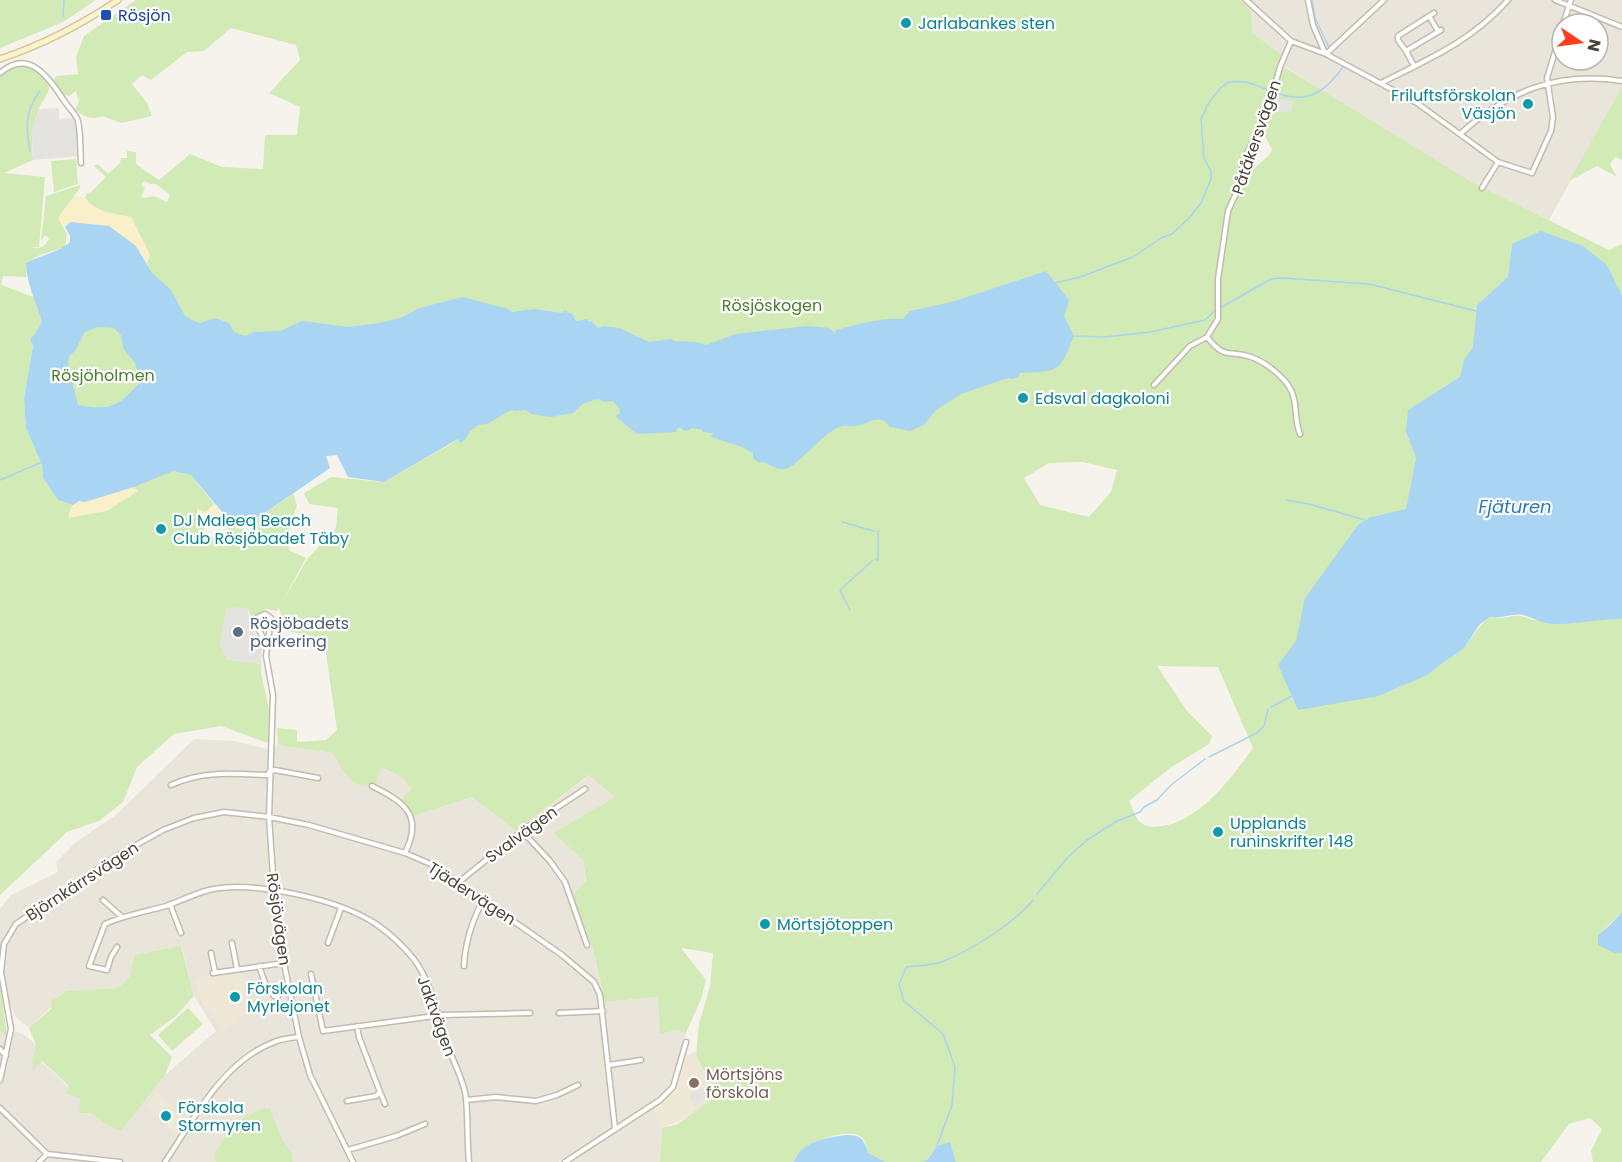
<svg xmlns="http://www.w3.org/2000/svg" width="1622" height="1162" viewBox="0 0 1622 1162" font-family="Poppins,sans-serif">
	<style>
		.residential { fill: #eae5da; fill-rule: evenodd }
		.education { fill: #efe8d6 }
		.green { fill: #d2eab5; fill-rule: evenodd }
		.sand { fill: #f9efc9 }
		.parking { fill: #e5e3e0 }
		.water { fill: #a9d4f2; fill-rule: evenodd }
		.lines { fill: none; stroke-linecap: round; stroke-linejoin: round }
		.stream { stroke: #a9d4f2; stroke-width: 1.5 }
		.street-casing { stroke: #c2bbae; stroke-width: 7 }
		.secondary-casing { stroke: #d6c79b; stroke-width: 8 }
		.street { stroke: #fff; stroke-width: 4 }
		.secondary { stroke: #fff3cd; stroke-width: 5 }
		.transit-dot { fill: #1a4fb4; stroke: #fff; stroke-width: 2 }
		.culture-dot { fill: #0f9aa8; stroke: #fff; stroke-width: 2 }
		.service-dot { fill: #5c6f8a; stroke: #fff; stroke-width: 2 }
		.education-dot { fill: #8d6e63; stroke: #fff; stroke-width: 2 }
		.labels { text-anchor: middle; stroke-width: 4.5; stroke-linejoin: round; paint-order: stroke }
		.transit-label { font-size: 16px; fill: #164399; stroke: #fff; text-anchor: start }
		.culture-label { font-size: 16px; fill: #0d838f; stroke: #fff; text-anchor: start }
		.street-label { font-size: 16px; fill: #4b4439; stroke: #fff }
		.park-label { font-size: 16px; fill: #4a7f2a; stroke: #fff }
		.service-label { font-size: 16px; fill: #4e5e75; stroke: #fff; text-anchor: start }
		.education-label { font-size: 16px; fill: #785e54; stroke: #fff; text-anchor: start }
		.water-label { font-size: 18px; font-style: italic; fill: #2e7ab2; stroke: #fff }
	</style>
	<rect width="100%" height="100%" fill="#f6f3ec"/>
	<path class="residential" d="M1241 0H1622V87L1549 220 1470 181 1398 139 1279 63 1282 56 1251 33V10ZM1562 24H1598V60H1562Z
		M194 739 234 741 267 749 278 745 333 753 337 760 381 768 403 778 411 790 400 800 411 810 413 816 472 797 516 831 590 775 615 797 555 833 583 860 593 950 605 1002 659 997 675 1030 686 1033 670 1083 666 1091 621 1123 558 1162H293L292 1153 281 1137 270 1108 216 1162H0V1031L7 1036 16 1031 26 1036 36 1045 32 1063 33 1069 41 1061 80 1098 92 1113 105 1124 121 1130 165 1075 216 1031 194 996 182 947 130 976 118 988 68 991 29 1028 16 1017 0 983V909L11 895 58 872 56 862 76 842 116 815Z
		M653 1107 662 1128 660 1162H573L575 1158Z"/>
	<path class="education" d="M243 972 251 1010 222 1031 201 1000 195 979Z
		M695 1051 715 1096 691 1116 662 1128 653 1107 677 1090 684 1058Z
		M157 1091 188 1123 178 1137 148 1104Z"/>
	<path class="green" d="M0 0H96L63 22 0 48Z
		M136 0H1241L1251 10 1252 33 1283 56 1279 64 1470 181 1609 250 1622 244V296L1619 292 1512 244 1508 277 1477 305 1476 367 1406 432 1416 458 1406 510 1373 516 1296 641 1379 696C1410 683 1436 671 1462 649 1473 640 1476 627 1490 617 1508 621 1514 611 1532 620L1622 619V912L1598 935 1614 953H1622V1162H1593L1591 1151 1602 1129 1590 1118 1569 1124 1541 1162H956L950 1143 932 1152 927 1160 922 1162H886L868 1153C866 1147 866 1139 860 1136 843 1127 800 1145 794 1162H660L662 1128 678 1124 716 1096 696 1055 699 1024 710 986 713 953 681 948 706 980 701 999 686 1033 675 1030 660 1034 658 997 605 1002 593 949 573 895 586 881 583 860 554 833 615 797 589 775 516 831 472 797 413 816 411 810 400 800 411 790 403 778 382 768 374 785C353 791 342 770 333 753L278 745 277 728 297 730V742L326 740 337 730 324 639 284 630 279 607 308 558 336 528 338 508 309 504 304 493 331 477 384 482 451 444 464 435 112 406 98 408 78 405 52 360 148 266 147 263 150 255 131 217C116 215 94 211 85 198L87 193 91 192 106 177 94 166 98 164 108 174 120 163 121 158H127V151L136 152V164L159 180 190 154 222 167 263 169 265 135H297L300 107 269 93 300 60 296 45 231 28 204 51 187 52 151 80 142 75 132 84 147 103 152 116 122 123 102 116C91 121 84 116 75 110L79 102 76 91 69 96 64 95 54 81 56 76 78 74 76 57 84 36ZM1266 125 1263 132 1272 150C1268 159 1261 161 1255 168L1247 167C1247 152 1258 138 1266 125ZM144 181 150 184H156L170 195 167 202 154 196 144 198 141 197 145 188 141 185ZM1083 462 1117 470 1111 492 1089 517 1040 505 1024 478 1049 463ZM1157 666 1218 667 1253 748C1232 777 1200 821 1162 826 1155 827 1146 828 1140 822 1135 817 1132 807 1129 801L1170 768 1209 744 1212 736 1187 711Z
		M20 66C30 66 49 73 49 86 49 94 43 100 39 108 33 124 31 143 33 160L4 173 45 177 39 247H30C41 249 43 248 49 239L45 235 41 241 46 196 80 185V188L58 218 67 234 65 247 40 255 26 263V277L3 276 1 285 36 298 42 322 35 334 30 339 33 346 24 400 26 428 42 465 43 478 58 500 73 505 68 515 131 496 134 487 173 470 191 475 214 504 206 512 197 510 200 524 205 523 204 537H232L226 526 257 532 253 521 293 494 297 505 289 531V550L306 558 277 611 266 609 256 615 253 622 248 609 230 608 226 659 261 664V673L269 709 268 743 221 726 174 734 137 767 123 802 99 821 67 832 0 895V74L10 68Z
		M1622 87V160L1615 157 1610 164 1617 177 1597 166 1569 181Z
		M76 159 78 184 54 192 51 161Z
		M181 946 194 996 175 1017 150 1035 172 1057 165 1075 121 1131 105 1124 92 1113H79L80 1098 66 1094 69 1086 42 1061 33 1070 32 1063 36 1045 29 1028 51 1009V1001L68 991 118 988 130 976 135 955Z
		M0 984 7 1036 0 1031Z
		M188 1008 203 1024 172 1051 158 1035Z
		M270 1108 281 1137 292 1153 293 1162H216L214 1154 234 1124 258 1110Z"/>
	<path class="sand" d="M75 196 85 198C94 211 116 215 131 217L150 255 147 263 136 246 70 222 65 227 58 218Z
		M134 487 138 491 107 511 68 518 73 505 79 501 85 502Z
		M214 504C225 518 233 522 250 523L251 526 237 529 212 521 200 524 197 520V509L206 512Z"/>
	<path class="parking" d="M1275 97 1293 101 1292 111 1280 112 1273 110Z
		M59 108V119L75 118 77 121 79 156 33 160 32 129 39 109Z
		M239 607 248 609 249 620 262 649 261 664 226 659 220 644 226 609Z
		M708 1086 711 1094 695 1107 689 1097 691 1093Z"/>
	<path class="water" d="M70 222 109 226 136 246 152 273 171 290 185 316 192 320 200 323 215 318 229 323 234 332 245 336 254 332 280 331 302 321 349 327 380 323 403 317 419 308 463 297 508 309 512 312 534 309 562 313 565 311 572 314 576 321 587 319 589 322 591 321 598 328 604 326 619 328 649 342 671 339 674 341 697 342 706 345 736 334 807 326 829 328 835 333 836 330C855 325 881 317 903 319L910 311 955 301 1046 271 1069 300 1064 316 1074 336C1059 373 1060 371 1020 373L1019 376 1013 379 1008 378 961 394 936 410 924 425 910 431 890 427C879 412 868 424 857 426 850 427 845 424 839 427 823 433 796 468 785 469 776 470 771 465 763 462L759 463 753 458V453L742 447 711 437 713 433 703 432 702 430 692 428 690 430 685 431 679 427 676 430 677 432 637 434 615 416 620 413 619 408 613 401 603 402 598 399 584 403 573 413 550 417 531 414 526 410 516 411 511 410 487 424 478 425 470 431 465 440 460 443 458 439 384 482 348 477 337 455 326 456 330 468 250 523 235 522 228 519 191 475 173 471 134 487 85 502 79 501 73 505 58 500 43 478 42 465 26 428 24 399 33 346 30 339 35 334 42 322C37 303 26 283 26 263 39 256 60 252 70 242V236L65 227ZM97 327 114 328 121 335 123 348 135 363 141 381C119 406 113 411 78 405L68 364 69 356 75 351 85 332Z
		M1541 231 1583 246 1607 265 1622 296V619C1600 619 1577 624 1555 624 1543 624 1534 618 1523 615 1512 613 1501 619 1490 617L1480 624 1464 648 1425 676 1379 696 1298 710 1278 665 1296 641 1305 598 1358 525 1371 517 1406 509 1416 458 1406 432 1408 410 1460 377 1464 360 1473 347 1477 305 1508 277 1512 244Z
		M1622 912V953H1614L1598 945V935L1611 924Z
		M846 1135C861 1135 864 1139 868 1153L886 1162H794C801 1141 827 1138 846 1135Z
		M950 1142 956 1162H922L927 1160 937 1146Z"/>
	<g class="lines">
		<path class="stream" d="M1312 0 1315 18 1329 47
			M63 17 64 0
			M30 152C26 127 24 112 40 91
			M1055 283 1080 277 1133 257 1161 238 1172 234 1190 217 1201 203 1211 179V171L1204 159 1201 118C1205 114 1205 110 1207 106 1212 98 1221 85 1230 82 1234 81 1240 82 1244 82 1254 83 1262 88 1271 91 1304 105 1323 95 1343 67
			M1222 307 1271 279 1282 278 1369 284 1476 311
			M1074 336 1105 337 1150 332 1205 320 1216 310
			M0 480 42 462
			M1286 500 1309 504 1365 520
			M842 522 874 531
			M876 560H878V531
			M845 601 840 590 872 561
			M846 602 850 610
			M1271 707 1292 696
			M1209 757 1257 733 1264 726 1268 709
			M1037 894 1068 857 1087 840 1117 821 1140 812 1144 807 1157 800 1171 785 1205 759
			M937 1146 952 1105 955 1067 943 1034 904 1001 899 985 906 967C918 965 933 966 944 961 972 950 1014 923 1033 900"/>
		<g class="street-casing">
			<path id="street" d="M1246 0 1291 41 1326 54 1417 103 1498 162 1532 173 1551 131 1553 117 1547 78 1562 29
				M1308 0 1313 25 1325 53
				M1555 0 1622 27
				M1429 16 1438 31
				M1563 24 1571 0
				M1406 51 1398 40V36L1434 13
				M1326 54 1384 0
				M1414 66 1406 51 1441 30
				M0 73C30 47 49 79 65 102 68 107 76 114 78 121 81 134 80 150 81 163
				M1381 83C1429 59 1472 41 1508 0
				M1460 134C1508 91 1557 71 1622 81
				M1482 188 1498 162
				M1207 337C1226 361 1228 349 1251 357 1265 362 1280 374 1288 385 1299 400 1293 418 1300 434
				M1154 385 1190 346 1207 337 1218 319V279L1228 211 1238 189 1244 160 1250 147 1265 121 1280 67 1291 41
				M266 644 257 626 258 617 265 614 271 618 266 656 273 695 269 817 274 890 284 963 299 1037 310 1075 353 1162
				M269 772 275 770 318 778
				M171 785C204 770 234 774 270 775
				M372 786C404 802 424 815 405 853
				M522 831 550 861 565 882 587 945
				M459 882 523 830 585 789
				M103 900 122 917
				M170 904 181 933
				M232 943 237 969
				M328 943 341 908
				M117 947 111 957 107 970 89 966 105 924C124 915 145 912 166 906 180 901 194 894 209 890 253 880 338 899 376 924 389 933 403 946 413 958 432 982 438 1018 448 1047 454 1063 464 1081 466 1098 468 1119 467 1141 469 1162
				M211 953 215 972
				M259 966 265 983 274 996H278
				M464 966C465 942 472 921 483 900
				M213 973 284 963
				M311 974 323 1031 442 1015 530 1013
				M559 1013 603 1011
				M0 1049 6 1056
				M609 1065 641 1060
				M0 1080 11 1029 1 972 4 944 16 924 120 854 163 830 194 818 224 812 269 817 309 825 405 853 433 865 562 955 594 982 600 995 615 1128
				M380 1092 385 1104
				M466 1100 496 1097 536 1101 557 1095 578 1085
				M347 1101 376 1096 380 1092 359 1037 357 1026
				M0 1108 47 1154 120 1162
				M348 1150 396 1136 425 1124
				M39 1162 47 1154
				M165 1162C193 1120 223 1062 272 1043 280 1039 290 1038 299 1037
				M565 1162 660 1100 673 1087 686 1042"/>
		</g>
		<g class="secondary-casing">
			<path id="secondary" d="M0 59C42 45 81 25 118 0"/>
		</g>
		<use href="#street" class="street"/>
		<use href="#secondary" class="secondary"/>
	</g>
	<rect class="transit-dot" x="100" y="9" width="12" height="12" rx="3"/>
	<g class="culture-dot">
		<circle cx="906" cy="23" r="6"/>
		<circle cx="1528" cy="104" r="6"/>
		<circle cx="1023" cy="398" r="6"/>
		<circle cx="161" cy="529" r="6"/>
		<circle cx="1218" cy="832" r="6"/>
		<circle cx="765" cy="924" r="6"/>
		<circle cx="235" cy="997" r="6"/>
		<circle cx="166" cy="1116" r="6"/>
	</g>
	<circle class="service-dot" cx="238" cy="632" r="6"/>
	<circle class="education-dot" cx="694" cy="1083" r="6"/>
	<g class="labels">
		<g class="transit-label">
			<text x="118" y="21">Rösjön</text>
		</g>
		<g class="culture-label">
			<text x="918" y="29">Jarlabankes sten</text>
			<text x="1516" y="101" text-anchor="end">Friluftsförskolan<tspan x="1516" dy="18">Väsjön</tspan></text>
			<text x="1035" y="404">Edsval dagkoloni</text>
			<text x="173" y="526">DJ Maleeq Beach<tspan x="173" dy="18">Club Rösjöbadet Täby</tspan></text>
			<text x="1230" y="829">Upplands<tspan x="1230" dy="18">runinskrifter 148</tspan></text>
			<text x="777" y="930">Mörtsjötoppen</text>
			<text x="247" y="994">Förskolan<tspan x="247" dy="18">Myrlejonet</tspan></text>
			<text x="178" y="1113">Förskola<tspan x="178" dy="18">Stormyren</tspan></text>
		</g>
		<g class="street-label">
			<text transform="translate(1256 137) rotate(-71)" y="6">Påtåkersvägen</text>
			<text transform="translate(521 834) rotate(-36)" y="6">Svalvägen</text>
			<text transform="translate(82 881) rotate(-33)" y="6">Björnkärrsvägen</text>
			<text transform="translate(472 893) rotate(33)" y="6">Tjädervägen</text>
			<text transform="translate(279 919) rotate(82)" y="6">Rösjövägen</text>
			<text transform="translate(437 1016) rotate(70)" y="6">Jaktvägen</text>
		</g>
		<g class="park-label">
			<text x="772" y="311">Rösjöskogen</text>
			<text x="103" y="381">Rösjöholmen</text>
		</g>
		<g class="service-label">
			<text x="250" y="629">Rösjöbadets<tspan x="250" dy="18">parkering</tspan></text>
		</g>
		<g class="education-label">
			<text x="706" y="1080">Mörtsjöns<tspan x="706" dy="18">förskola</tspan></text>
		</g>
		<g class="water-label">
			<text x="1515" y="513">Fjäturen</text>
		</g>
	</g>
	<g transform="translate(1580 42) rotate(103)"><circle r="28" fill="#ffffff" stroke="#b7b4b0" stroke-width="1.5"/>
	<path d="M0-4.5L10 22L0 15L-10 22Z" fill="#fc3f1d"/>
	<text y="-9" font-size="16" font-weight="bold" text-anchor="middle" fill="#4b4439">N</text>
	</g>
</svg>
